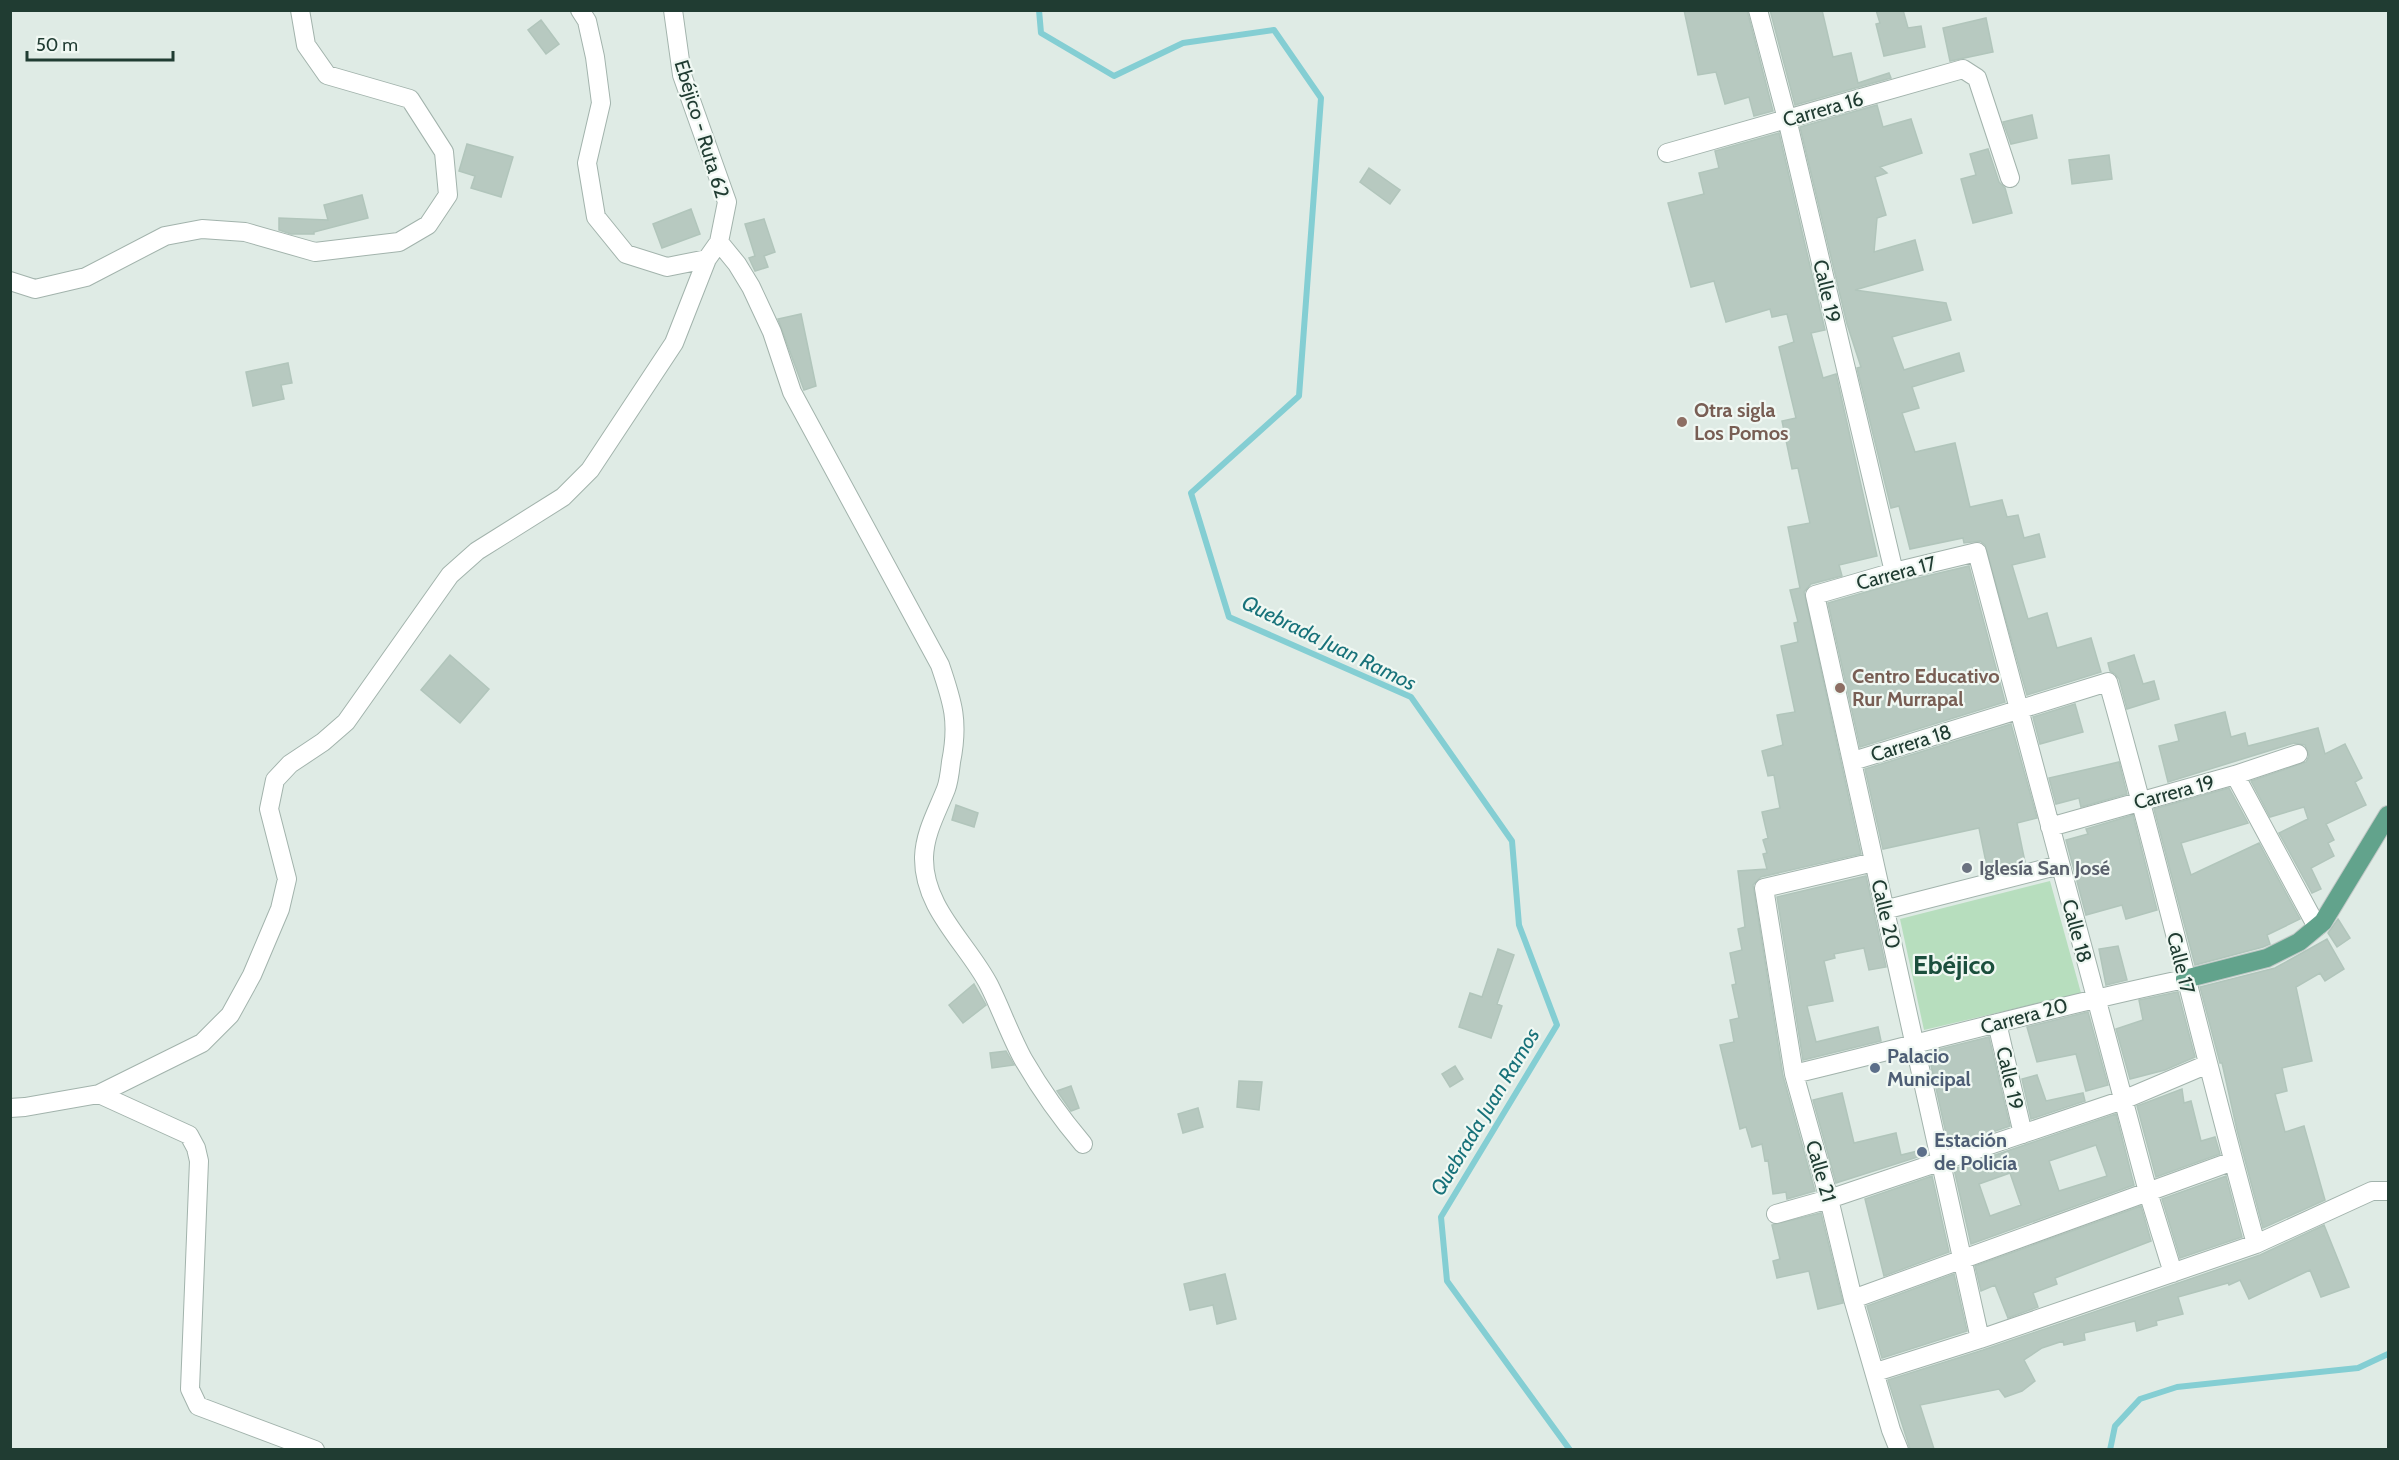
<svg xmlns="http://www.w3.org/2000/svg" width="2399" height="1460" viewBox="0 0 2399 1460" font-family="Cabin,sans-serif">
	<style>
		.green { fill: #b7debe }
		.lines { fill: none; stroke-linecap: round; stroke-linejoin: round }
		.stream { stroke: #84ced3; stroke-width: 6 }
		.building { fill: #b7c9c0; stroke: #b1c5bb; stroke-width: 1.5; fill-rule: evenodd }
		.minor-casing { stroke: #a2b3ac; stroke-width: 20 }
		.major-casing { stroke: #c1c8c6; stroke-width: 20 }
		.minor { stroke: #fff; stroke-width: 18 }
		.major { stroke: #62a38c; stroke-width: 18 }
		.education-dot { fill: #8d6e63; stroke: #f0f8f3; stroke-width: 2 }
		.worship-dot { fill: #6b7280; stroke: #f0f8f3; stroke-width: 2 }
		.service-dot { fill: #5c6f8a; stroke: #f0f8f3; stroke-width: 2 }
		.labels { text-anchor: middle; stroke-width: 4.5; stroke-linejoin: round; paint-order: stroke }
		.street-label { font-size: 20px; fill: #203c32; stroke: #f0f8f3 }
		.education-label { font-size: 20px; font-weight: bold; fill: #785e54; stroke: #f0f8f3; text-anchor: start }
		.worship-label { font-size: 20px; font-weight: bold; fill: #5b616d; stroke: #f0f8f3; text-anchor: start }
		.service-label { font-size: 20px; font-weight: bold; fill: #4e5e75; stroke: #f0f8f3; text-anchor: start }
		.water-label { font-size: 21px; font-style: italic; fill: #18727a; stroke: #f0f8f3 }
		.district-label { font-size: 26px; font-weight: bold; fill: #1b4f3d; stroke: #f0f8f3 }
	</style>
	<rect width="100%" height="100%" fill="#dfebe5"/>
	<path class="green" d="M2050 881 2081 993 1924 1030 1900 919Z"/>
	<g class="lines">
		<path class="stream" d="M1039 10 1041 33 1114 76 1183 43 1274 30 1321 98 1299 396 1191 493 1229 617 1411 697 1512 841 1519 925 1557 1025 1441 1217 1447 1281 1570 1450
			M2110 1450 2115 1426 2140 1399 2177 1387 2358 1368 2388 1354"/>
	</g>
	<path class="building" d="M1684 10H1747L1773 111 1754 116 1749 97 1725 104 1716 72 1698 75Z
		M1770 10H1822L1833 57 1851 53 1858 83 1889 73 1891 78 1795 105Z
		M1876 10H1903L1908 28 1921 26 1925 47 1884 56 1876 24 1880 23Z
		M1986 18 1993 52 1950 61 1943 28Z
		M541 20 559 44 546 54 528 30Z
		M1877 105 1883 127 1911 119 1922 153 1880 167 1887 173 1875 177 1886 215 1877 218 1874 252 1915 240 1923 270 1855 290 1946 303 1951 320 1892 337 1904 370 1959 353 1964 371 1912 387 1919 408 1902 413 1915 452 1955 443 1970 507 2002 500 2007 517 2018 515 2024 538 2039 534 2045 557 2012 565 2028 619 2047 613 2057 648 2091 638 2101 672 2027 695 1985 545 1980 541 1964 543 1963 538 1910 549 1899 506 1891 508 1857 368 1861 367 1847 324 1800 127Z
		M2032 115 2037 138 2011 144 2003 122Z
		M1779 133 1825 330 1811 333 1823 378 1836 374 1877 556 1839 565 1842 576 1811 584 1804 592 1861 854 1761 877 1753 885 1783 1076 1815 1191 1787 1199 1786 1192 1773 1194 1768 1160 1765 1161 1762 1144 1752 1147 1746 1127 1740 1129 1720 1045 1734 1042 1730 1020 1739 1018 1732 985 1736 984 1730 953 1742 950 1738 929 1745 927 1738 871 1767 869 1763 854 1767 853 1763 840 1768 838 1762 812 1780 808 1774 775 1768 776 1762 751 1783 745 1777 715 1795 712 1781 646 1798 642 1794 623 1798 622 1790 590 1800 588 1788 527 1810 523 1798 468 1792 469 1782 421 1796 418 1779 347 1794 342 1787 314 1772 317 1770 309 1726 322 1714 281 1691 287 1668 203 1704 194 1699 173 1719 168 1715 151Z
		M467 144 513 157 501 197 471 188 475 176 459 171Z
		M1988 149 1999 182 2005 188 2012 213 1973 223 1961 179 1976 175 1970 154Z
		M2109 155 2112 179 2072 184 2069 160Z
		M1369 168 1400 190 1390 204 1360 182Z
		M362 195 368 218 314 232V234H291L279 230V218L328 220 324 205Z
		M691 209 700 234 662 248 653 224Z
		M764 219 775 252 764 256 768 267 755 271 749 258 755 256 745 224Z
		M801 314 816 386 804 390 778 319Z
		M288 363 292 383 281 385 284 399 253 406 246 372Z
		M1969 566 2005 702 1860 747 1828 603 1897 583Z
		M450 655 489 689 460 723 421 690Z
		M2134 655 2143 684 2154 681 2159 699 2127 709 2119 679 2115 674 2110 671 2108 663Z
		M2075 704 2083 732 2040 744 2033 717Z
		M2225 712 2231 737 2245 733 2248 746 2318 728 2325 754 2345 744 2362 778 2355 782 2366 805 2326 824 2334 840 2328 843 2334 856 2311 868 2321 889 2312 893 2279 833 2308 819 2304 807 2270 817 2251 781 2306 762 2309 756 2305 745 2294 743 2168 782 2159 746 2179 741 2175 725Z
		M2011 724 2037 818 2017 823 2025 862 1988 872 1979 828 1883 849 1865 769Z
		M2119 762 2127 794 2081 807 2079 798 2056 804 2049 778Z
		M2229 788 2248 823 2181 843 2191 875 2259 843 2300 919 2267 935 2270 944 2263 947 2195 965 2154 809Z
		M956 805 978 813 974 827 952 820Z
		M2133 815 2157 910 2126 919 2122 905 2086 915 2066 840 2088 834 2086 829Z
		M1866 876 1886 967 1869 970 1864 948 1834 954 1835 958 1824 961 1833 1001 1807 1006 1816 1042 1878 1027 1881 1041 1803 1060 1777 897Z
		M2338 919 2350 938 2337 947 2328 933Z
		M2327 939 2344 969 2325 981 2320 973 2296 987 2312 1061 2282 1068 2287 1091 2275 1094 2285 1132 2304 1126 2325 1200 2263 1228 2237 1130 2222 1063H2220L2200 987 2275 968Z
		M2118 946 2127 980 2106 985 2099 949Z
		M1498 949 1514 955 1497 1004 1502 1006 1491 1038 1459 1027 1470 993 1482 997Z
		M974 984 986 1005 963 1023 949 1005Z
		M2178 992 2195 1057 2165 1070 2130 1079 2116 1029 2143 1020 2139 1000Z
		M2088 1012 2108 1085 2086 1091 2076 1054 2037 1062 2027 1027Z
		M1989 1037 2010 1126 1949 1147 1928 1052Z
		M1006 1051 1014 1065 992 1068 990 1053Z
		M1455 1066 1463 1079 1450 1087 1442 1074Z
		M2037 1075 2046 1101 2083 1093 2085 1101 2031 1119 2022 1079Z
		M1239 1081 1262 1082 1259 1110 1237 1107Z
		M1071 1086 1079 1108 1071 1111 1057 1091Z
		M2182 1089 2184 1103 2191 1101 2201 1141 2215 1137 2220 1154 2156 1177 2137 1106Z
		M1842 1093 1854 1143 1896 1133 1901 1155 1926 1149 1927 1154 1836 1183 1813 1100Z
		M1198 1108 1203 1127 1183 1133 1178 1114Z
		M2116 1114 2134 1185 1971 1244 1954 1169ZM2096 1145 2107 1176 2059 1191 2049 1161ZM2010 1173 2021 1205 1990 1216 1979 1184Z
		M1932 1176 1949 1252 1884 1276 1865 1199Z
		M2226 1176 2242 1237 2180 1258 2162 1199Z
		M2141 1206 2151 1241 2055 1278 2057 1284 2033 1293 2038 1307 2008 1318 1995 1285 1981 1291 1975 1266Z
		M1821 1213 1843 1303 1818 1309 1809 1271 1777 1278 1773 1261 1780 1259 1772 1225Z
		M2324 1225 2349 1287 2321 1297 2310 1270 2249 1299 2240 1280 2229 1285 2228 1283 2178 1297 2183 1314 2156 1321 2157 1325 2137 1331 2135 1321 2084 1333 2085 1340 2064 1345 2063 1341 2042 1348 2024 1360 2035 1381 2022 1391 2005 1397 1999 1389 1920 1405 1934 1449H1910L1888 1380 1983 1350 2260 1255Z
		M1225 1274 1236 1319 1217 1324 1213 1305 1190 1310 1184 1284Z
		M1954 1274 1967 1331 1882 1358 1867 1306Z"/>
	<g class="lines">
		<g class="minor-casing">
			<path id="minor" d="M580 10 587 21 595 57 601 103 587 163 596 217 626 254 667 267 707 259 719 242 727 202 682 75 673 10
				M1758 10 1787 119 1894 572
				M1667 153 1963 69 1977 78 2010 178
				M719 242 737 264 751 287 772 332 792 392 940 665C953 703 959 722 951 762 950 771 949 781 946 789 937 812 925 832 924 857 923 908 967 943 989 985 1001 1009 1010 1035 1023 1059 1041 1090 1060 1117 1083 1144
				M10 281 35 289 86 277 165 236 202 229 245 232 315 252 399 242 428 225 448 195 444 152 410 99 327 75 306 45 300 10
				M1853 761 2108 682C2161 868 2204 1057 2256 1244
				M2235 775 2317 927
				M2050 827 2235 775 2298 754
				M1874 862 1764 888 1794 1074 1829 1199 1853 1299 1891 1430 1899 1450
				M1884 910 2060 865
				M1997 1023 2023 1134
				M1794 1074C1924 1043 2054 1006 2185 979
				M99 1094 189 1135 196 1148 199 1161 190 1389 198 1406 315 1450
				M10 1108 25 1107 99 1094 202 1043 230 1015 252 975 280 909 287 879 269 809 275 780 290 764 323 742 346 722 450 575 477 551 563 497 590 470 674 343 707 259
				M1776 1214 1829 1199 2123 1100 2208 1064
				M1853 1299 2233 1161
				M1980 1339 1815 595 1894 572 1977 552 2148 1192 2173 1273
				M1876 1372 1980 1339 2256 1244 2372 1191H2388"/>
		</g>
		<g class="major-casing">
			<path id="major" d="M2185 979 2267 958 2299 942 2323 922 2388 815"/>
		</g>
		<use href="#minor" class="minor"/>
		<use href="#major" class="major"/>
	</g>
	<g class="education-dot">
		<circle cx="1682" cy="422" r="6"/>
		<circle cx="1840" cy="688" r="6"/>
	</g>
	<circle class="worship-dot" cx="1967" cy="868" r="6"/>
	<g class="service-dot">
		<circle cx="1875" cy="1068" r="6"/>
		<circle cx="1922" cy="1152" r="6"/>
	</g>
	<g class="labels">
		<g class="street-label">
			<text transform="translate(1823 109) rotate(-16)" y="7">Carrera 16</text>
			<text transform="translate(702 129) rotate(73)" y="7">Ebéjico - Ruta 62</text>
			<text transform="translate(1827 291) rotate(77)" y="7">Calle 19</text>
			<text transform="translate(1896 573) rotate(-15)" y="7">Carrera 17</text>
			<text transform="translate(1911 743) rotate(-17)" y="7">Carrera 18</text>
			<text transform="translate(2174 792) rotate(-15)" y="7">Carrera 19</text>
			<text transform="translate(1886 914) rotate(77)" y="7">Calle 20</text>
			<text transform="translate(2077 931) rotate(75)" y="7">Calle 18</text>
			<text transform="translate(2181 963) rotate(76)" y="7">Calle 17</text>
			<text transform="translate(2024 1016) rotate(-15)" y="7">Carrera 20</text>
			<text transform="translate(2010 1078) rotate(77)" y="7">Calle 19</text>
			<text transform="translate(1821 1171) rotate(74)" y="7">Calle 21</text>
		</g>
		<g class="education-label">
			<text x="1694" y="417">Otra sigla<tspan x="1694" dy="23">Los Pomos</tspan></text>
			<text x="1852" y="683">Centro Educativo<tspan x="1852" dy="23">Rur Murrapal</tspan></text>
		</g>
		<g class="worship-label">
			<text x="1979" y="875">Iglesía San José</text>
		</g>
		<g class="service-label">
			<text x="1887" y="1063">Palacio<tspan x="1887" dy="23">Municipal</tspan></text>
			<text x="1934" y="1147">Estación<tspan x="1934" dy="23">de Policía</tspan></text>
		</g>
		<g class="water-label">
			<text transform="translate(1329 643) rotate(26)" y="7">Quebrada Juan Ramos</text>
			<text transform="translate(1485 1112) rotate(-59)" y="7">Quebrada Juan Ramos</text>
		</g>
		<g class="district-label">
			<text x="1954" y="974">Ebéjico</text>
		</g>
	</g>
	<rect width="2399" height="1460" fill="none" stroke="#203c32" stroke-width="24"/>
	<path d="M27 51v9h146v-9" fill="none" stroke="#203c32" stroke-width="3"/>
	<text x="36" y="51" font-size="18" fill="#203c32" stroke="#f0f8f3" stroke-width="4.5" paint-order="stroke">50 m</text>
</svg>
